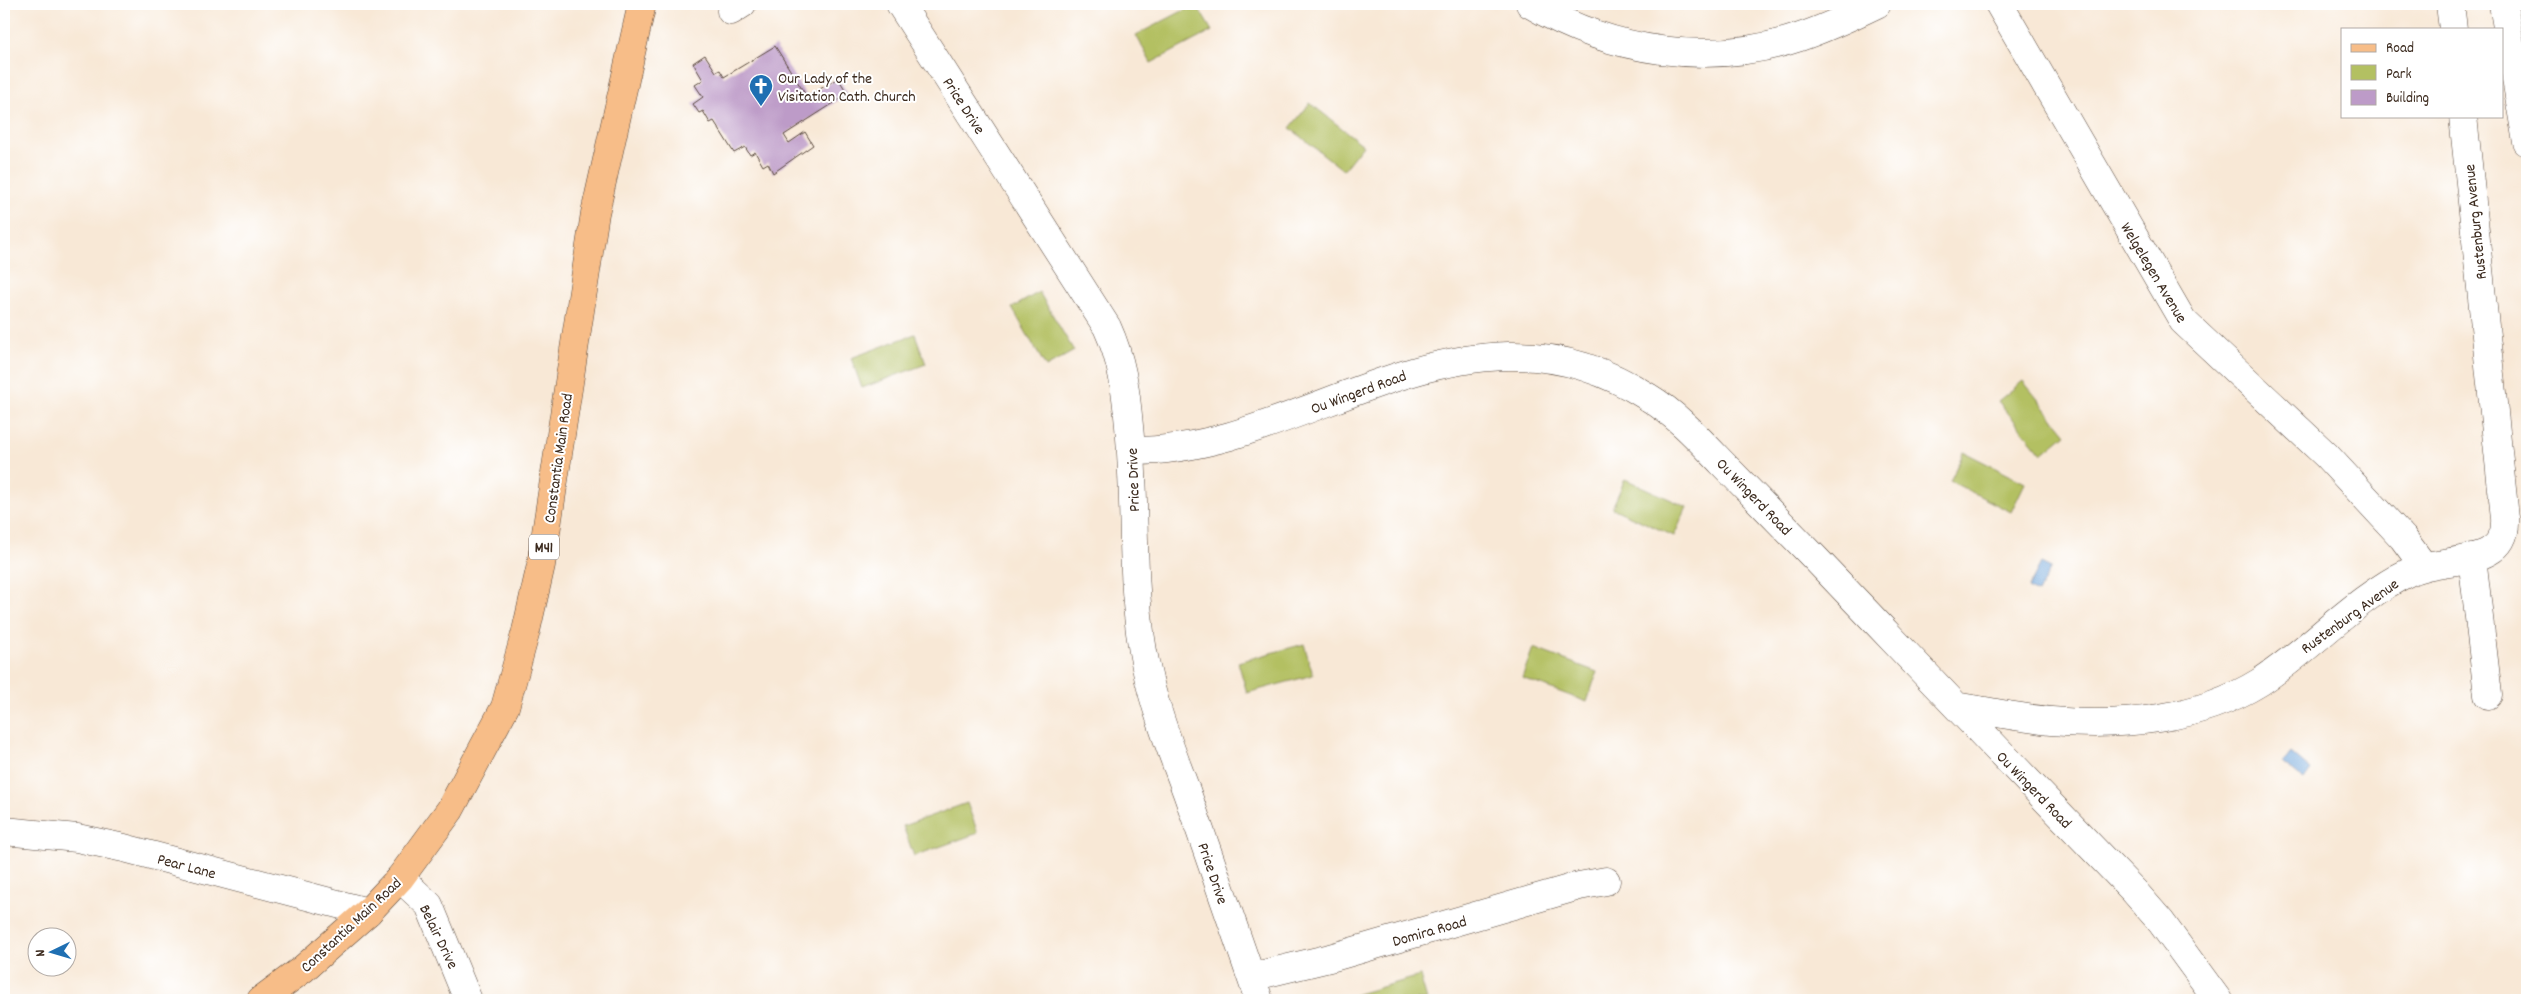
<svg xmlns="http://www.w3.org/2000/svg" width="2531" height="1004" viewBox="0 0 2531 1004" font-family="Dekko,sans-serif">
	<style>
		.green { fill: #b3c062; stroke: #777540 }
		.water { fill: #6aa2d8; stroke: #52667b }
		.building { fill: #bd9bc8 }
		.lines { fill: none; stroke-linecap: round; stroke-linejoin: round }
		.minor-casing { stroke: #57463a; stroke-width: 29 }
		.major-casing { stroke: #57463a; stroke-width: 29 }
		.minor { stroke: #fff; stroke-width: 28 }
		.major { stroke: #f7bd88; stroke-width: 28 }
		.labels { text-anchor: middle; stroke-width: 4; stroke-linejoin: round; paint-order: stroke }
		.shield { fill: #fff; stroke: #766a62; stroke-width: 1 }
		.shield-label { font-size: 15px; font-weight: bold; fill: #3b2a1e }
		.poi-label { font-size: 16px; fill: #3b2a1e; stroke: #fff; text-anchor: start }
		.street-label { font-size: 16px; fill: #3b2a1e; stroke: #fff }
	</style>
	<rect width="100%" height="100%" fill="#fff"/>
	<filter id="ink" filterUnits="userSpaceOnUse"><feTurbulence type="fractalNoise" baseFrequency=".02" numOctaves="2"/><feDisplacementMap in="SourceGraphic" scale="10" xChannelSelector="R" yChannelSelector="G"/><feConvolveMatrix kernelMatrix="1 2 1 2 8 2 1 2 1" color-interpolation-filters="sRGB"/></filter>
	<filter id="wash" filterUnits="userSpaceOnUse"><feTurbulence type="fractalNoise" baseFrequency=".0096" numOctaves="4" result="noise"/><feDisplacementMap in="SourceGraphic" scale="20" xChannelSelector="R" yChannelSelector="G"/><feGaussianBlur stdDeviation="1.12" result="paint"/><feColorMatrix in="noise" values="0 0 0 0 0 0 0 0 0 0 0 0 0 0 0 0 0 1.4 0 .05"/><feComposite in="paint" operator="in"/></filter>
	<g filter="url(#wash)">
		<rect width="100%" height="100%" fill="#f8e8d6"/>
		<path class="green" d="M1196 4 1212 31 1151 63 1136 35Z
			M1310 103 1363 145 1343 170 1290 128Z
			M1039 292 1074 351 1046 367 1012 308Z
			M915 334 926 364 862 388 851 358Z
			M2023 381 2066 434 2042 454 1998 401Z
			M1964 452 2025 483 2011 512 1950 481Z
			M1625 479 1687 507 1674 536 1612 508Z
			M1304 644 1313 675 1247 693 1238 662Z
			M1533 648 1597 672 1587 702 1522 678Z
			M967 803 978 833 914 856 903 826Z
			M1420 976 1427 1000H1356L1354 995Z"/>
		<path class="water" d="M2041 563 2051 568 2038 593 2028 588Z
			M2291 753 2311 770 2304 780 2283 763Z"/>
		<g id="blocks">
			<path class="building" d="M775 46 807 97 838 78 848 94 784 135 789 143 805 132 813 145 773 173 768 163 763 166 755 152 750 155 745 147 734 153 714 121 710 123 703 111 699 113 693 104 703 97 695 85 703 80 693 63 705 55 716 72 720 70 724 77Z"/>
		</g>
	</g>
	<g filter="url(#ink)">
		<use href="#blocks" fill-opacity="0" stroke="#57463a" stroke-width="1"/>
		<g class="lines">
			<g class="minor-casing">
				<path id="minor" d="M900 4 1107 327C1122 360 1126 391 1129 426 1137 507 1129 588 1146 667 1155 710 1172 752 1187 793 1211 862 1235 931 1259 1000
					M1530 4C1611 52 1710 68 1800 37 1827 28 1852 16 1877 4
					M1999 4 2183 321 2326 455 2403 538 2423 565
					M2450 4 2453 29
					M2503 4 2527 142
					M731 11 742 4
					M1132 451C1264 451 1376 359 1508 356 1558 355 1606 370 1648 397 1676 414 1699 439 1722 463 1752 494 1783 525 1813 556 1920 668 2026 780 2134 891L2161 922 2218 1000
					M2472 557 2488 695
					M1958 707C1989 711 2020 718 2051 721 2121 727 2199 720 2260 682 2311 649 2354 599 2409 572 2443 555 2508 570 2505 518L2463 116
					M4 831 77 838 124 848 368 912
					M400 878 429 905 468 1000
					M1251 977 1330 958 1579 886 1606 881"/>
			</g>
			<g class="major-casing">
				<path id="major" d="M261 1000 303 969 368 912 400 878 450 810 505 707 526 631 541 565 595 213 642 4"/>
			</g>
			<use href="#minor" class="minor"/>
			<use href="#major" class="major"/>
		</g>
	</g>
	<defs>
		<g id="church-pin" transform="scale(1.25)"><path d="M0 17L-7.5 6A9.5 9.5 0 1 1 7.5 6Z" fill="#1f6fb2" stroke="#fff"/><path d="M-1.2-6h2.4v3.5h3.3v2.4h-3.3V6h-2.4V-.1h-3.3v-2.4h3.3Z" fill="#fff"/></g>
	</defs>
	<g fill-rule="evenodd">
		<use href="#church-pin" x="761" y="86"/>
	</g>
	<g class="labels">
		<rect class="shield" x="529" y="534.5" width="30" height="25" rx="4"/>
		<g class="shield-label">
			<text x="544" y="552">M41</text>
		</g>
		<g class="poi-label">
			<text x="778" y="83">Our Lady of the<tspan x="778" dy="18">Visitation Cath. Church</tspan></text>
		</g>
		<g class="street-label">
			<text transform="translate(965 105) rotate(57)" y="6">Price Drive</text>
			<text transform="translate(2474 222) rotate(-96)" y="6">Rustenburg Avenue</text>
			<text transform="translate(2155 272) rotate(59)" y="6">Welgelegen Avenue</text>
			<text transform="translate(1358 391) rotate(-20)" y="6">Ou Wingerd Road</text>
			<text transform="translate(557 458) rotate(-82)" y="6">Constantia Main Road</text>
			<text transform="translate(1132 480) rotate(-92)" y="6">Price Drive</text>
			<text transform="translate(1755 496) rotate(46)" y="6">Ou Wingerd Road</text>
			<text transform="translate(2349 615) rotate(-36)" y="6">Rustenburg Avenue</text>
			<text transform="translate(2035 789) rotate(46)" y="6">Ou Wingerd Road</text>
			<text transform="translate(187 865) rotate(15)" y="6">Pear Lane</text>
			<text transform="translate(1214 873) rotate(71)" y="6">Price Drive</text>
			<text transform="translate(350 924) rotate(-43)" y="6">Constantia Main Road</text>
			<text transform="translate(1429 930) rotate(-16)" y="6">Domira Road</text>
			<text transform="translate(440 936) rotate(64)" y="6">Belair Drive</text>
		</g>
	</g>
	<rect width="2531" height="1004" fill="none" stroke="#fff" stroke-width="20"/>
	<rect x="2341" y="28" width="162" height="90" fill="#ffffff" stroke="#b1aaa5"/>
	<rect x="2351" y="44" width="25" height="8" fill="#f7bd88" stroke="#b1aaa5"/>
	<text x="2386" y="52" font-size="15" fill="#3b2a1e">Road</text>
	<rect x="2351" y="65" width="25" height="15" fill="#b3c062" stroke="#b1aaa5"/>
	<text x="2386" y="78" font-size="15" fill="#3b2a1e">Park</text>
	<rect x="2351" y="90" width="25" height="15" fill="#bd9bc8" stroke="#b1aaa5"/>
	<text x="2386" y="102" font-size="15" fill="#3b2a1e">Building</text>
	<g transform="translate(52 952) rotate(265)"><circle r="24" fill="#ffffff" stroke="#b1aaa5"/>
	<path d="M0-4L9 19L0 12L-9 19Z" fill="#1f6fb2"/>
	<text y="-8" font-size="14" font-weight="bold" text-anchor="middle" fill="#3b2a1e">N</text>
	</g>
</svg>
